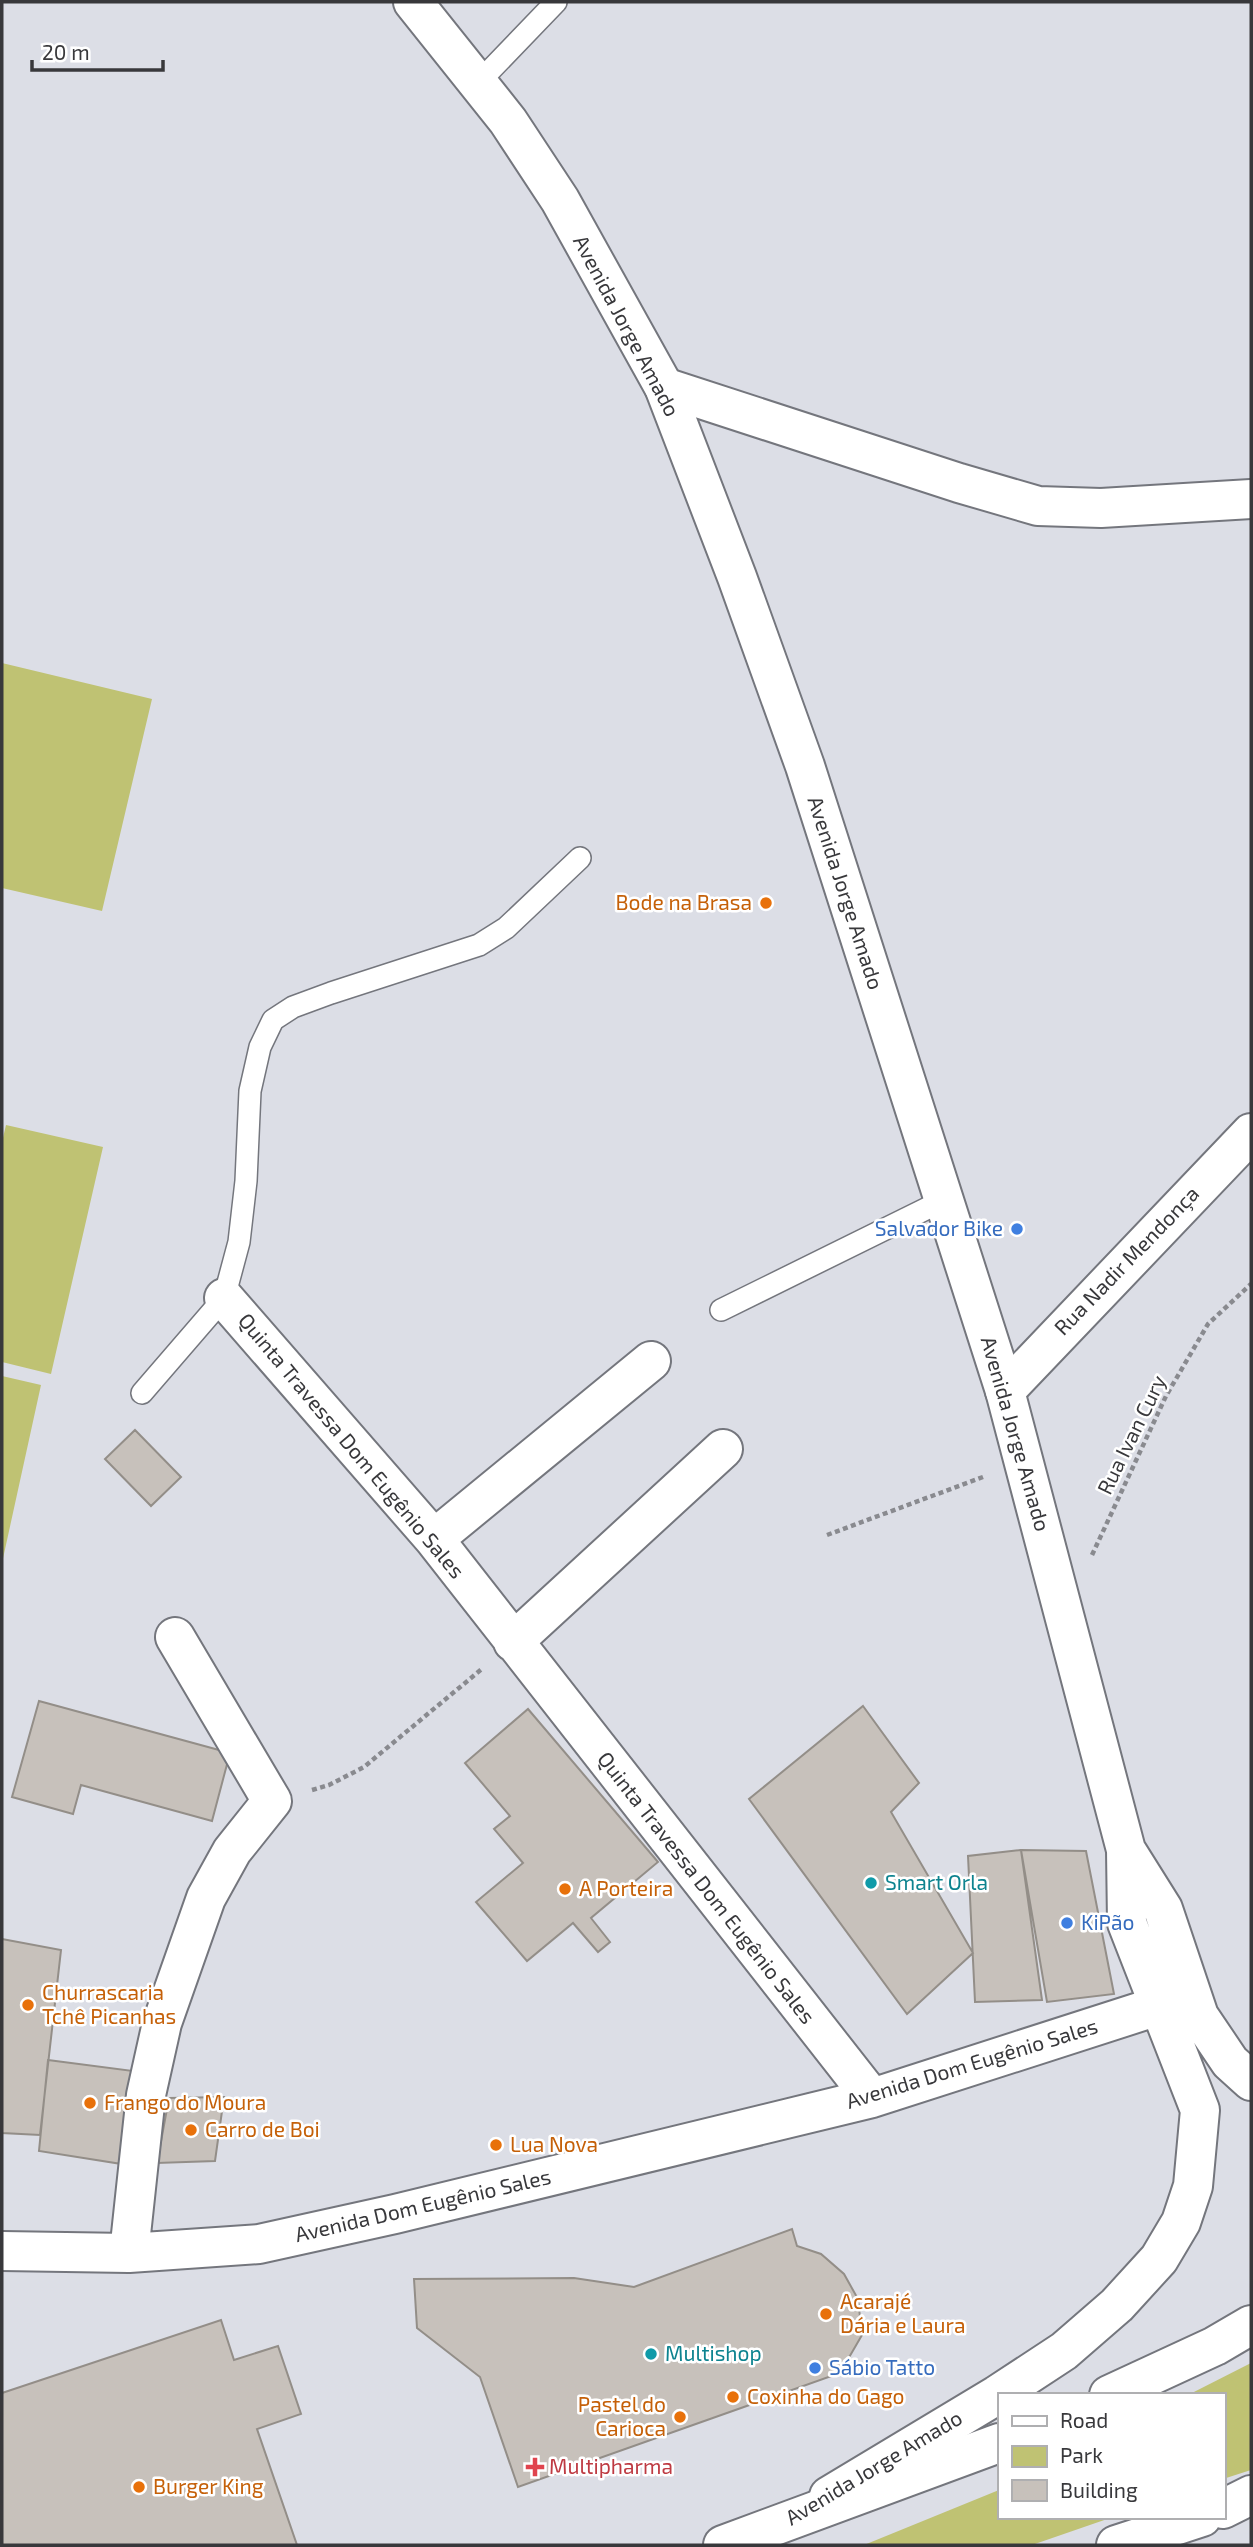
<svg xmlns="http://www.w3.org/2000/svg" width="1253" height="2547" viewBox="0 0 1253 2547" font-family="'Exo 2',sans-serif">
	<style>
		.green { fill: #bfc273 }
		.building { fill: #c7c1bb; stroke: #938e88; stroke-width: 2 }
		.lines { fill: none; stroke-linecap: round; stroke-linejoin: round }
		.service-casing { stroke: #74767d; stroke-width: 24 }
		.minor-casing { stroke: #74767d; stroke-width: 42 }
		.secondary-casing { stroke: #74767d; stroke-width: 42 }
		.primary-casing { stroke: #74767d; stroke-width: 42 }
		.path { stroke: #898a8f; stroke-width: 4.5; stroke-dasharray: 5 3.5; stroke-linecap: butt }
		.service { stroke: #fff; stroke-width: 21 }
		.minor { stroke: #fff; stroke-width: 38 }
		.secondary { stroke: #fff; stroke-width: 38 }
		.primary { stroke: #fff; stroke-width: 38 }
		.food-dot { fill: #e8710a; stroke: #fff; stroke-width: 2.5 }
		.shop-dot { fill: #3f7fe0; stroke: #fff; stroke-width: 2.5 }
		.culture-dot { fill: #0f9aa8; stroke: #fff; stroke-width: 2.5 }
		.health-dot { fill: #e0444e; stroke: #fff; stroke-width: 2.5 }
		.labels { text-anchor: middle; stroke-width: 5; stroke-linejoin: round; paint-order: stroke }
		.street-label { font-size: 21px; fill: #38383b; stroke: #fff }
		.food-label { font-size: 21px; fill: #c56008; stroke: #fff; text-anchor: start }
		.shop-label { font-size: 21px; fill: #366cbe; stroke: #fff; text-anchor: start }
		.culture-label { font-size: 21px; fill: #0d838f; stroke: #fff; text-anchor: start }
		.health-label { font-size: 21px; fill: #be3a42; stroke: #fff; text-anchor: start }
	</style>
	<rect width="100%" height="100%" fill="#dcdee6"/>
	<path class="green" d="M2 663 152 699 102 911 2 888Z
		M6 1125 103 1147 51 1374 2 1362V1142Z
		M2 1376 41 1385 2 1563Z
		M1251 2363V2470L1223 2479V2395H1188Z
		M999 2490V2517H1113L1032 2545H864Z"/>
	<path class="building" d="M135 1430 181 1477 151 1506 105 1459Z
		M39 1701 230 1753 212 1821 81 1785 73 1814 12 1797Z
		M863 1706 919 1783 891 1812 973 1953 907 2014 749 1799Z
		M528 1709 658 1862 591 1918 610 1942 598 1952 573 1923 527 1961 476 1902 523 1863 494 1829 510 1816 465 1763Z
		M1021 1850 1042 2000 975 2002 968 1856Z
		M1021 1850 1086 1851 1114 1994 1047 2002Z
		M2 1939 61 1950 40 2135 2 2133Z
		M48 2060 141 2072 128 2165 39 2151Z
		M224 2097 215 2161 157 2163 169 2098Z
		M792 2229 797 2246 821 2254 844 2274 858 2299 862 2335 840 2373 518 2487 480 2377 417 2328 414 2279 574 2278 634 2287Z
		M221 2320 234 2360 278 2346 301 2414 257 2429 297 2545H2V2393Z"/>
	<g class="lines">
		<g class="service-casing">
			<path id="service" d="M478 83 556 2
				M721 1310 944 1200
				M142 1393 224 1298 239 1242 246 1181 250 1091 260 1047 273 1020 293 1007 331 993 479 945 506 928 580 858"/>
		</g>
		<g class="minor-casing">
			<path id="minor" d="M664 387 959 483 1038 506 1101 508 1251 499
				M224 1298 434 1539 872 2098
				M1005 1391 1251 1133
				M434 1539 651 1361
				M513 1642 723 1449
				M2 2251 129 2253 259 2244 395 2214 872 2098 1158 2006
				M129 2253 146 2095 162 2023 206 1898 232 1851 272 1801 175 1637"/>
		</g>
		<g class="secondary-casing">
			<path id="secondary" d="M413 2 508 121 560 200 664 387 737 577 805 766 1005 1391 1126 1850 1127 1923 1200 2110 1193 2186 1181 2222 1159 2259 1117 2305 1064 2351 997 2395 829 2496
				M1126 1850 1163 1909 1199 2016 1230 2062 1251 2081"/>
		</g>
		<g class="primary-casing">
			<path id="primary" d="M1109 2395 1215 2346 1251 2325
				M1223 2509 1251 2495
				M723 2545 999 2443
				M1116 2545 1202 2517"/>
		</g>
		<path class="path" d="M827 1535 983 1477
			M1092 1555 1166 1396 1208 1324 1251 1284
			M312 1790 329 1785 364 1767 483 1668"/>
		<use href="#service" class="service"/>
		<use href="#minor" class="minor"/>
		<use href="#secondary" class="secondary"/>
		<use href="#primary" class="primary"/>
	</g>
	<g class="food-dot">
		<circle cx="766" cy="903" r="7"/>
		<circle cx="565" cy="1889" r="7"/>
		<circle cx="28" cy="2005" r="7"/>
		<circle cx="90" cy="2103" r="7"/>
		<circle cx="191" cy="2130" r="7"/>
		<circle cx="496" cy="2145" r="7"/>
		<circle cx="826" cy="2314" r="7"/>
		<circle cx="733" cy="2397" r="7"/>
		<circle cx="680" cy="2417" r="7"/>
		<circle cx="139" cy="2487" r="7"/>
	</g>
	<g class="shop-dot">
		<circle cx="1017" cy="1229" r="7"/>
		<circle cx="1067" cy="1923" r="7"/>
		<circle cx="815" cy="2368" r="7"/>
	</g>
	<g class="culture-dot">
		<circle cx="871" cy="1883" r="7"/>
		<circle cx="651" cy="2354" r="7"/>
	</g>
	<path class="health-dot" d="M531.5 2456.5h7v7h7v7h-7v7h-7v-7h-7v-7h7z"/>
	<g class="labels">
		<g class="street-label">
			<text transform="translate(626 326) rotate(62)" y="7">Avenida Jorge Amado</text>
			<text transform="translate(845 893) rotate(72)" y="7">Avenida Jorge Amado</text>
			<text transform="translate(1127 1261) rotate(-46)" y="7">Rua Nadir Mendonça</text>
			<text transform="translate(1015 1434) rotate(74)" y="7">Avenida Jorge Amado</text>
			<text transform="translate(1132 1435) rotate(-64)" y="7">Rua Ivan Cury</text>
			<text transform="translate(351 1446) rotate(50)" y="7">Quinta Travessa Dom Eugênio Sales</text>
			<text transform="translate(706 1888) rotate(52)" y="7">Quinta Travessa Dom Eugênio Sales</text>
			<text transform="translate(972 2064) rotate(-17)" y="7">Avenida Dom Eugênio Sales</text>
			<text transform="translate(423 2206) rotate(-13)" y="7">Avenida Dom Eugênio Sales</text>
			<text transform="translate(874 2468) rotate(-31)" y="7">Avenida Jorge Amado</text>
		</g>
		<g class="food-label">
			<text x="752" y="910" text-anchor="end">Bode na Brasa</text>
			<text x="579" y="1896">A Porteira</text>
			<text x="42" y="2000">Churrascaria<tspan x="42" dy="24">Tchê Picanhas</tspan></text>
			<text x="104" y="2110">Frango do Moura</text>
			<text x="205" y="2137">Carro de Boi</text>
			<text x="510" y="2152">Lua Nova</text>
			<text x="840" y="2309">Acarajé<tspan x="840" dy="24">Dária e Laura</tspan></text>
			<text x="747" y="2404">Coxinha do Gago</text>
			<text x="666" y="2412" text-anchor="end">Pastel do<tspan x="666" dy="24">Carioca</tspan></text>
			<text x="153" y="2494">Burger King</text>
		</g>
		<g class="shop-label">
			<text x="1003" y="1236" text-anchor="end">Salvador Bike</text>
			<text x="1081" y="1930">KiPão</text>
			<text x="829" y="2375">Sábio Tatto</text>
		</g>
		<g class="culture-label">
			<text x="885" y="1890">Smart Orla</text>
			<text x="665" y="2361">Multishop</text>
		</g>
		<g class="health-label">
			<text x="549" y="2474">Multipharma</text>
		</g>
	</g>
	<rect width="1253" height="2547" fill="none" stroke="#38383b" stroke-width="7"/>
	<rect x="998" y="2393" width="228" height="126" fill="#ffffff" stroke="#afafb1" stroke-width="2"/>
	<rect x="1012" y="2416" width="35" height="10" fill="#ffffff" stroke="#afafb1" stroke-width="2"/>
	<text x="1060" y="2428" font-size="21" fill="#38383b">Road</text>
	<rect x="1012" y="2446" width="35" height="21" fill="#bfc273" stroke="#afafb1" stroke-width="2"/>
	<text x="1060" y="2463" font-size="21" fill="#38383b">Park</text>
	<rect x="1012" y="2480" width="35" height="21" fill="#c7c1bb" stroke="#afafb1" stroke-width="2"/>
	<text x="1060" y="2498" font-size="21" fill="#38383b">Building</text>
	<path d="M32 60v10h131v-10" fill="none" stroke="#38383b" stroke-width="3.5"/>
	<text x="42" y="60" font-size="21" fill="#38383b" stroke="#ffffff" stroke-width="5" paint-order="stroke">20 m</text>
</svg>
